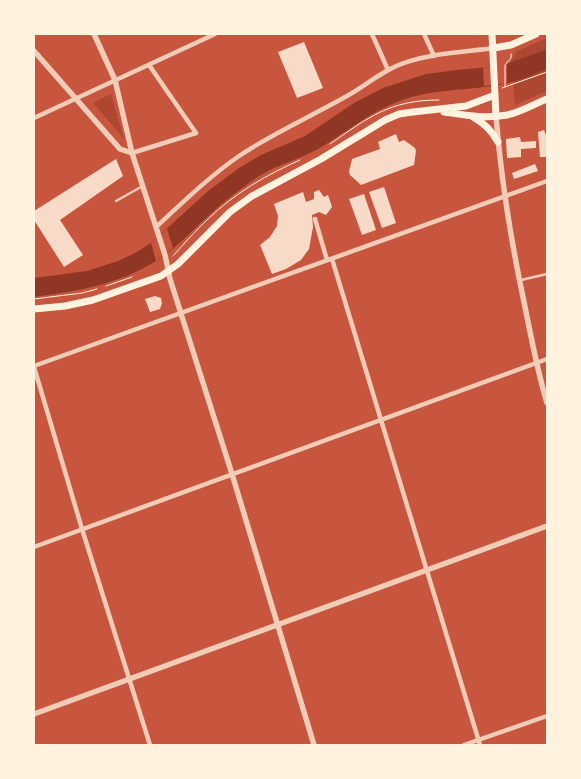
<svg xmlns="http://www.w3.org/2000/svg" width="581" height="779" viewBox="0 0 581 779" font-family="Barlow,sans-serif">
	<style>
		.green { fill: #ae4732 }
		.water { fill: #8f3625 }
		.pier { fill: #c8553d }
		.building { fill: #f7dbc8 }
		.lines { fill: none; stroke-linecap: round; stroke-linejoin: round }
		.path { stroke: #fff3e0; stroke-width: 1 }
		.service { stroke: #f1ccb7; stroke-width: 2.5 }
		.minor { stroke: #f1ccb7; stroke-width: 4.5 }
		.tertiary { stroke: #f1ccb7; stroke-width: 5.5 }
		.secondary { stroke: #fff3e0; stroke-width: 7 }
	</style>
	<rect width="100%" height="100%" fill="#c8553d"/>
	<path class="green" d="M547 38V49L510 63 517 51Z
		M547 69V91L515 105 513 82Z
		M111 94 124 139 93 103Z"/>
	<path class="water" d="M547 49V69C534 74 521 80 508 83 468 92 428 87 390 105 363 117 341 136 316 150 302 157 288 162 274 168 259 175 246 185 233 195 208 213 189 237 165 255 126 283 80 291 34 297V278L87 271 118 261 135 253 151 243 207 192 239 168 261 155 305 136 354 103 383 88 426 74 457 70 501 66Z"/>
	<path class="pier" d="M507 64V83L484 86 483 68Z
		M167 229 173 248 156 261 151 243Z"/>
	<path class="building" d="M304 42 323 88 297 98 278 52Z
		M544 130 547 138V157H540L538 132Z
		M396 134 399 142 404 140 415 148 416 151 414 165 361 185 350 175 349 172 352 159 380 149 378 142Z
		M520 137 521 142 536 141V148L521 149V157L507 158 506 139Z
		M116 159 123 176 60 220 83 255 64 267 34 220V211Z
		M535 164 538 171 514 179 512 173Z
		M384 187 396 223 382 228 369 192Z
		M319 190 324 197 328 195 332 207 326 215 319 212 312 215 313 227 309 249 301 260 286 269 272 274 260 245 270 237 277 226 278 216 274 204 303 192 306 202 314 199V192Z
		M364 194 376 230 362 235 349 199Z
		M155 296 161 298 162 303 160 309 150 312 145 299Z"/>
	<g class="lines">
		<path class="path" d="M505 87V65L511 58V54
			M502 88 547 72
			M330 144C369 117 390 100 439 100
			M173 256C184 244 195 231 208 219 235 193 266 175 300 160
			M106 286 132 277
			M34 299 82 293 97 289"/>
		<path class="service" d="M116 201 141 187
			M521 280 547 274"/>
		<path class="minor" d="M372 34 388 70
			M424 34 434 56
			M34 118 215 34
			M132 153 196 133 149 65
			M315 219 327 260
			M156 227C182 203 210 176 239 156 273 133 310 117 345 97 364 87 384 69 404 63 432 53 464 52 494 48
			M332 259 480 745
			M34 366 547 181
			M34 367 82 529 150 745
			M34 547 547 359
			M464 745 547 716"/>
		<path class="tertiary" d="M94 34 115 80 132 153 165 255 170 279 232 474 314 745
			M34 51 120 149 132 153
			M496 116C501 179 511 241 524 302 531 336 537 370 547 403
			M34 714 547 526"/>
		<path class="secondary" d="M492 34 496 116
			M494 48 511 45 536 34
			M444 112C465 115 485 119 507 115 521 112 534 104 547 99
			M473 117C485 124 491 130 498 142
			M34 309 65 306 93 300 161 276 178 264 230 212 252 196 321 159 385 120 399 114 413 112 466 106 495 95"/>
	</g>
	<rect width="581" height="779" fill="none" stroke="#fff3e0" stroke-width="70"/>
</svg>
